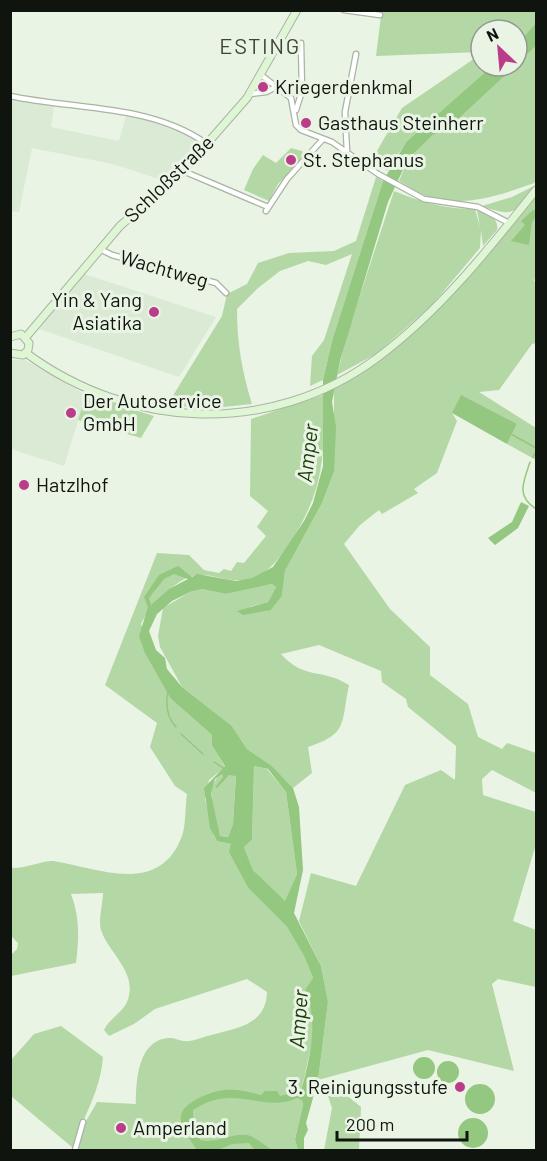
<svg xmlns="http://www.w3.org/2000/svg" width="547" height="1161" viewBox="0 0 547 1161" font-family="Barlow,sans-serif">
	<style>
		.built { fill: #daead4 }
		.green { fill: #b3d8a5 }
		.water { fill: #94c77f; fill-rule: evenodd }
		.lines { fill: none; stroke-linecap: round; stroke-linejoin: round }
		.stream { stroke: #94c77f; stroke-width: 1.5 }
		.street-casing { stroke: #a9b4a5; stroke-width: 7 }
		.secondary-casing { stroke: #a9b4a5; stroke-width: 9 }
		.street { stroke: #fff; stroke-width: 4.5 }
		.secondary { stroke: #dff6d4; stroke-width: 7 }
		.poi-dot { fill: #bb3c89; stroke: #e9f4e4; stroke-width: 2 }
		.labels { text-anchor: middle; stroke-width: 6; stroke-linejoin: round; paint-order: stroke }
		.poi-label { font-size: 20px; fill: #10140f; stroke: #e9f4e4; text-anchor: start }
		.street-label { font-size: 20px; fill: #10140f; stroke: #e9f4e4 }
		.water-label { font-size: 21px; font-style: italic; fill: #1c3c0a; stroke: #e9f4e4 }
		.quarter-label { font-size: 22px; letter-spacing: 1.5px; fill: #3c4538; stroke: #e9f4e4 }
	</style>
	<rect width="100%" height="100%" fill="#e9f4e4"/>
	<path class="built" d="M10 98 54 106 51 127 119 141 126 116 157 121 179 128 198 140 199 147 181 168 165 181 113 164 32 148 19 212 11 211Z
		M84 274 216 317 179 377 39 329Z
		M12 360H25L86 395 64 466 11 449Z"/>
	<path class="green" d="M384 11H536V23L517 44V30H481V52L376 56 381 16Z
		M536 46V180L534 183C502 195 462 208 428 197 418 193 408 186 399 181L408 159 433 135 452 125Z
		M481 54V66H492L406 142 387 171 371 161 402 108Z
		M291 148 302 151 305 157 278 184 269 201 244 190 253 169 263 155 276 163Z
		M376 177 383 181 332 341 323 380 310 386 312 356 324 340 352 254 326 265 308 261 280 271 258 288 237 309C237 343 242 372 252 404L213 408 169 406V402L222 316 227 294 247 284 258 263 289 253 334 251 356 241Z
		M536 185C515 211 517 219 482 206L512 197Z
		M394 191C421 202 445 209 475 209L480 227 477 210C488 214 499 217 497 230L483 246 481 230 480 248 432 305 376 354 337 375 347 335Z
		M536 196V275L534 281 536 283V343L532 344 499 390 479 392 536 428V460L507 444 517 424 452 413 457 421 437 473 414 489 418 493 382 514 379 510 360 525 344 544 390 609 430 647V675L468 704 478 737 502 749 507 743 536 753V793L492 770 482 779 483 795 536 812V844L513 921 536 930V987L498 979 492 984 514 1071 428 1050 318 1080 328 1002 321 966 299 921 311 873 356 886 405 785 441 770 455 780 456 746 408 707 406 699 382 682 381 671 319 645 281 654C304 680 322 668 349 685 341 722 349 734 308 747L312 773 293 788 272 766 247 749 232 726 182 687 160 647 158 636 163 608 190 592 202 589 226 594 272 584 276 587 268 602 249 607 271 610 282 596 285 571 322 503 334 472V388C417 346 477 266 536 196Z
		M86 395 154 416 141 438 78 420Z
		M323 395C325 457 324 491 289 544 278 559 271 571 253 578 233 585 217 574 198 575 178 576 149 606 141 624L171 699 212 735 213 745 225 767 209 780 205 799 214 836 217 841 231 844 249 889 287 927 304 956 313 978 306 990 313 1020 312 1043 301 1091 303 1105 295 1138 298 1150H77L85 1123 97 1102 136 1104C136 1080 138 1038 171 1038 175 1038 180 1041 184 1041 192 1042 203 1037 211 1035 237 1028 266 1025 267 992L247 979 155 1009 134 1024 109 1036 104 1030C109 1019 122 1013 127 1002 139 973 109 954 101 930 98 920 103 903 103 893L71 894C80 918 79 938 76 963L11 976V955L17 949 18 943 11 936 10 865 13 868C26 868 46 860 53 861 98 868 159 897 182 836 186 824 185 807 187 794L175 786 150 747 157 723 105 685 157 553 189 555 204 570 219 573 224 569 231 571 237 562 244 563 266 536 257 527 268 511 250 496 251 419Z
		M254 766 267 769 286 792 297 874 285 902 253 870 244 847 252 840Z
		M222 773 223 777 215 787 229 775H236L233 824 228 837 220 836C214 816 203 788 222 773Z
		M61 1026 103 1057C100 1093 84 1114 73 1148L11 1096V1060L34 1034Z
		M344 1093 361 1107 359 1150H324L332 1108 328 1096Z"/>
	<path class="water" d="M536 23V46L517 64V44Z
		M492 66H515L452 125 433 135 408 159 388 202 340 361 332 402 336 427 334 472 322 503 285 571 282 596 271 610 243 615 237 611 268 602 276 587 272 584 226 594 202 589 190 592 172 601 157 614 149 631 156 650 165 658 167 669 182 687 232 726 247 749 272 766 293 788 299 807 303 870 294 913 321 966 328 1002 318 1080 306 1123 308 1130 304 1138V1150H298L295 1139 303 1105 302 1100 297 1098C262 1114 235 1082 193 1110V1125L200 1140C217 1144 230 1133 247 1135 254 1136 266 1146 272 1150H255L249 1143 232 1144 218 1150 196 1149C183 1128 169 1114 197 1099 224 1086 235 1089 261 1095L265 1091H277L280 1096 301 1091C310 1057 319 1024 305 990L313 978 304 956 287 927 249 889 229 852 231 844 217 841 210 828 204 788 225 766 212 745V735L171 699 145 653 139 636 148 607 144 597 159 575 178 566 192 577 197 574 236 581 252 578 273 567 304 521 313 503 323 466V380L332 341 383 181 406 142ZM174 574 188 579 169 589 151 605 149 598 164 579ZM254 766 268 769 286 792 297 874 285 901 253 870 244 847 252 840ZM222 774 223 777 215 787 217 788 229 775 236 776 233 824 228 837 220 836 211 794 215 779Z
		M533 210H536V217L532 222 529 245 511 241 525 225 521 221Z
		M461 395 517 424 507 444 452 413Z
		M521 502 529 506 518 528 495 545 488 538 512 522Z
		M413 1068a11 11 0 1 1 22 0a11 11 0 1 1-22 0Z
		M437 1072a11 11 0 1 1 22 0a11 11 0 1 1-22 0Z
		M465 1099a15 15 0 1 1 30 0a15 15 0 1 1-30 0Z
		M458 1133a15 15 0 1 1 30 0a15 15 0 1 1-30 0Z"/>
	<g class="lines">
		<path class="stream" d="M511 434 536 448
			M533 457 536 452
			M530 462C523 483 516 496 536 509
			M168 692C165 706 167 717 176 727
			M181 734 203 754
			M214 762 223 768"/>
		<g class="street-casing">
			<path id="street" d="M344 10 380 15
				M261 75 291 98 296 125 301 130 332 142 378 174 424 199 478 207 509 223
				M302 91 333 85 349 86
				M250 94 266 92 276 87
				M10 96C76 110 151 104 207 144
				M296 110 302 91 301 43
				M347 152 345 112 356 54
				M183 171 268 207
				M266 211 287 179 323 139
				M100 249 112 255 216 283 226 293
				M75 1150 83 1122"/>
		</g>
		<g class="secondary-casing">
			<path id="secondary" d="M10 337 21 334 29 343 28 350 23 355 10 353
				M26 337 120 226 183 171 247 98 297 10
				M26 353C131 430 270 437 377 358 439 312 489 249 536 190"/>
		</g>
		<use href="#street" class="street"/>
		<use href="#secondary" class="secondary"/>
	</g>
	<g class="poi-dot">
		<circle cx="263" cy="87" r="6"/>
		<circle cx="306" cy="123" r="6"/>
		<circle cx="291" cy="160" r="6"/>
		<circle cx="154" cy="312" r="6"/>
		<circle cx="71" cy="413" r="6"/>
		<circle cx="24" cy="485" r="6"/>
		<circle cx="460" cy="1087" r="6"/>
		<circle cx="121" cy="1128" r="6"/>
	</g>
	<g class="labels">
		<g class="poi-label">
			<text x="275" y="94">Kriegerdenkmal</text>
			<text x="318" y="130">Gasthaus Steinherr</text>
			<text x="303" y="167">St. Stephanus</text>
			<text x="142" y="307" text-anchor="end">Yin &amp; Yang<tspan x="142" dy="23">Asiatika</tspan></text>
			<text x="83" y="408">Der Autoservice<tspan x="83" dy="23">GmbH</tspan></text>
			<text x="36" y="492">Hatzlhof</text>
			<text x="448" y="1094" text-anchor="end">3. Reinigungsstufe</text>
			<text x="133" y="1135">Amperland</text>
		</g>
		<g class="street-label">
			<text transform="translate(169 179) rotate(-44)" y="7">Schloßstraße</text>
			<text transform="translate(164 269) rotate(16)" y="7">Wachtweg</text>
		</g>
		<g class="water-label">
			<text transform="translate(308 453) rotate(-83)" y="7">Amper</text>
			<text transform="translate(299 1019) rotate(-86)" y="7">Amper</text>
		</g>
		<g class="quarter-label">
			<text x="260" y="54">ESTING</text>
		</g>
	</g>
	<rect width="547" height="1161" fill="none" stroke="#10140f" stroke-width="24"/>
	<g transform="translate(499 48) rotate(334)"><circle r="28" fill="#e9f4e4" stroke="#929a8f" stroke-width="1.5"/>
	<path d="M0-4.5L10 22L0 15L-10 22Z" fill="#bb3c89"/>
	<text y="-9" font-size="16" font-weight="bold" text-anchor="middle" fill="#10140f">N</text>
	</g>
	<path d="M337 1131v9h130v-9" fill="none" stroke="#10140f" stroke-width="3"/>
	<text x="346" y="1131" font-size="18" fill="#10140f" stroke="#e9f4e4" stroke-width="4.5" paint-order="stroke">200 m</text>
</svg>
